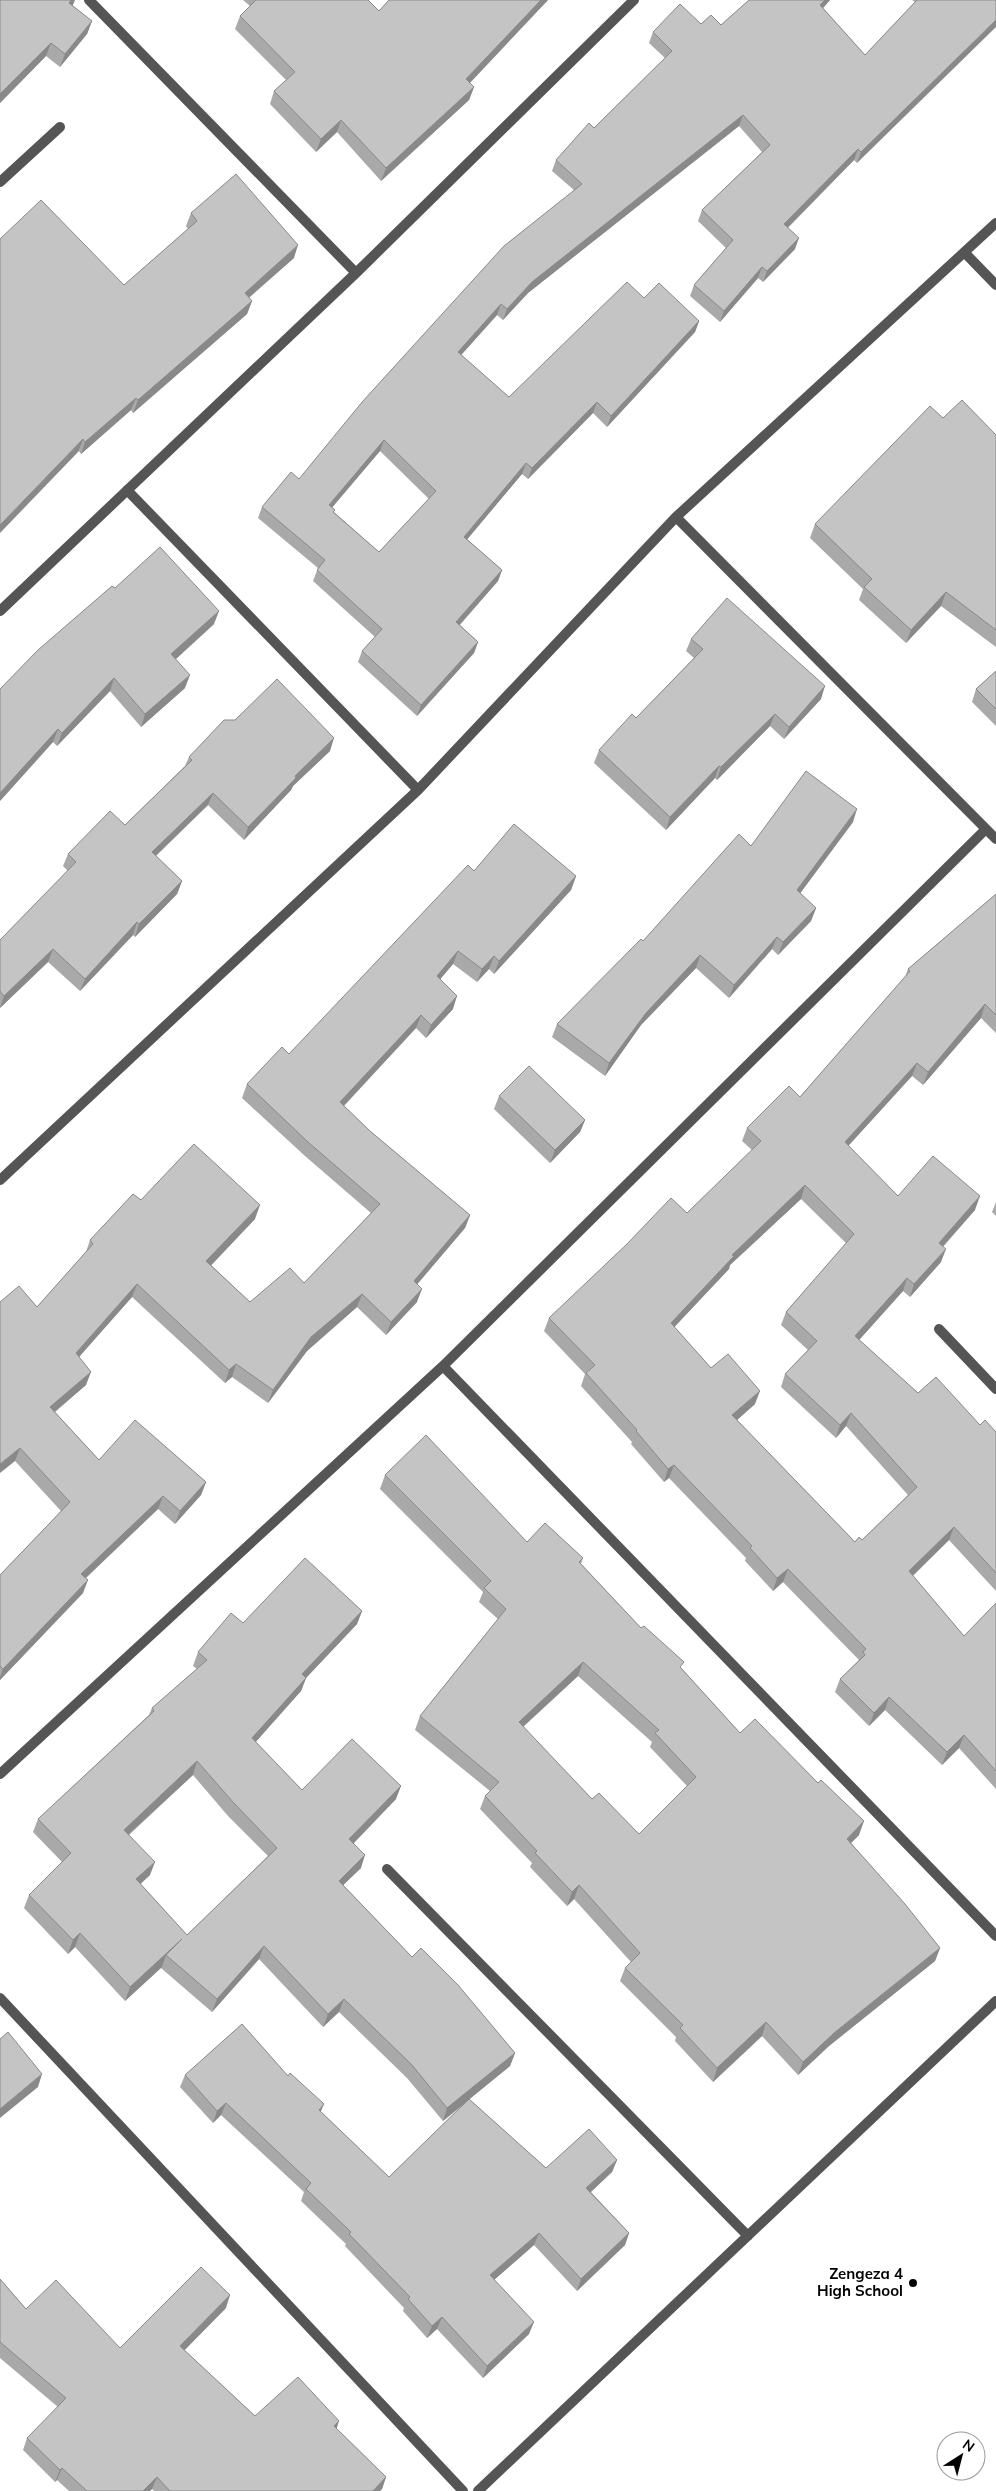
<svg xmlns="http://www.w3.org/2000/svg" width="996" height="2491" viewBox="0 0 996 2491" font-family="Mulish,sans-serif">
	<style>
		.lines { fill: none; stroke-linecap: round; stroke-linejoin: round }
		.minor { stroke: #555; stroke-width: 10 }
		.wall { fill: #a9a9a9; fill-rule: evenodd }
		.shaded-wall { fill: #898989 }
		.building { fill: #c4c4c4; stroke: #898989; fill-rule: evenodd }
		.poi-dot { fill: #000; stroke: #fff; stroke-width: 2 }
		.labels { text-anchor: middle; stroke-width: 4; stroke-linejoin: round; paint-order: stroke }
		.poi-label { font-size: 15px; font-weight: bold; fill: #000; stroke: #fff; text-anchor: end }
	</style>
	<rect width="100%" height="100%" fill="#fff"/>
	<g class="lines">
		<path class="minor" d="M89 0 356 273
			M0 182 60 127
			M965 253 996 285
			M127 490 418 790
			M676 517 996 839
			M0 611 356 273 634 0
			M0 1180 418 790 676 517 996 223
			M939 1329 996 1389
			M443 1366 996 1936
			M0 1774 443 1366 986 829
			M387 1869 748 2236
			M0 1998 463 2491
			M478 2491 996 2001"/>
	</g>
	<path class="wall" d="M0 0 73 6 92 21 87 34 60 67 46 56 0 103Z
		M243 0H368L379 11 389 0H548L470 83 474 87 469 100 381 181 337 132 316 152 270 104 274 91 286 80 235 29 240 16 250 6Z
		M749 0H830L823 8 865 55 915 2 912 0H996L857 163 854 160 788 228 795 249 763 282 758 278 720 322 690 296 694 285 726 248 698 221 702 210 762 152 739 126 528 293 503 320 497 315 461 355 509 397 644 298 699 321 695 332 607 427 593 413 528 479 522 474 467 539 502 570 498 581 460 625 478 642 474 653 417 716 358 662 362 651 375 637 313 581 318 568 258 518 262 507 299 479 574 190 552 171 556 160 594 128 665 58 649 43 653 32 701 24 721 25ZM380 451 429 499 379 552 334 512 335 510 332 507Z
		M191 213 294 258 249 298 252 301 247 314 133 413 131 410 81 454 79 451 124 285 188 229 186 226Z
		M996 435V647L941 606 906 643 859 600 863 589 810 538 815 524Z
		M115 588 214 624 176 659 185 688 141 727 110 691 57 746 53 742 0 801Z
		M691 639 821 699 784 739 770 726 717 780 715 778 666 830 594 763 599 750 636 718 694 658 686 651Z
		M996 671V726L972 702 976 689Z
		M330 751 293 786 291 790 244 840 208 805 156 856 182 881 177 894 135 937 133 935 80 991 48 962 0 1008V940L68 871 63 866 68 854 125 825 185 766 189 757Z
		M853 822 800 893 816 908 811 921 778 955 772 949 729 998 696 968 641 1025 605 1076 552 1037 557 1024 751 846Z
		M474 871 576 876 571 890 494 974 489 969 477 982 453 964 440 979 453 1009 426 1038 416 1028 344 1106 370 1131 470 1215 465 1228 417 1284V1302L386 1335 357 1307 307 1351 268 1403 232 1377 225 1383 132 1297 79 1357 86 1385 55 1412 99 1460 206 1482 201 1495 175 1524 158 1509 86 1578 83 1593 0 1680V1575L61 1511 15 1461 37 1307 86 1252 90 1240 141 1200 255 1219 211 1265 250 1302 304 1283 371 1213 305 1156 242 1098 247 1084 289 1054Z
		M996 894V1033L981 1018 923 1085 912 1076 848 1146 898 1196 975 1210 943 1247 941 1262 910 1297 903 1291 859 1340 918 1393 980 1425 996 1432V1591L949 1540 913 1576 964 1636 996 1603V1789L959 1748 942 1765 885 1710 869 1726 835 1692 840 1679 859 1660 783 1582 773 1591 745 1561 746 1558 669 1478 664 1482 631 1444 632 1442 581 1386 585 1374 544 1331 549 1318 687 1213 752 1150 742 1141 747 1128 800 1097 905 977 908 969ZM801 1199 846 1243 786 1312 781 1325 808 1350 785 1374 781 1387 836 1438 846 1426 908 1495 862 1540 855 1542 737 1420 755 1404 711 1368 674 1327 729 1269 730 1265Z
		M499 1096 585 1120 580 1132 550 1163 494 1109Z
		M996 1202V1216L992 1212Z
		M385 1475 527 1542 583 1558 581 1564 641 1628 682 1669 740 1733 859 1835 851 1843 940 1948 935 1961 829 2046 798 2075 762 2036 713 2082 675 2041 676 2037 620 1981 625 1968 631 1962 574 1899 567 1906 530 1867 532 1863 480 1809 485 1796 490 1791 415 1730 420 1716 498 1619 479 1602 483 1592 380 1489ZM578 1676 652 1742 650 1747 687 1786 639 1834 592 1799 523 1727Z
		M362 1611 357 1624 306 1678 301 1691 255 1742 302 1790 396 1799 354 1843 361 1868 343 1885 412 1957 515 2053 510 2066 469 2099 546 2168 617 2160 612 2172 591 2192 629 2233 625 2245 577 2291 534 2245 494 2280 529 2334 483 2378 437 2329 427 2338 403 2311 404 2308 345 2246 346 2244 301 2201 304 2192 221 2115 213 2123 180 2087 185 2075 321 2112 389 2177 469 2100 443 2121 407 2078 339 2012 323 2027 259 1959 212 2012 161 1968 162 1967 125 2001 75 1947 68 1954 24 1908 29 1895 62 1862 33 1832 38 1819 149 1715 152 1708 197 1669 193 1666 198 1652 243 1623ZM193 1775 228 1816 268 1856 187 1935 140 1884 150 1875 129 1835Z
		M0 2279 26 2309 120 2348 226 2308 184 2350 255 2416 337 2429 386 2477 382 2489 380 2491H154L152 2489 150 2491H69L57 2480 55 2482 23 2450 27 2438 58 2407 0 2358Z"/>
	<path class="shaded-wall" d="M71 0H75L73 5 64 16 69 3Z
		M541 0H548L462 91 466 79Z
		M825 0H830L816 16 820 5Z
		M996 20V27L857 163 861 152Z
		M92 21 87 34 60 67 65 54Z
		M51 43 46 56 0 103V94Z
		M474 87 469 100 381 181 386 168Z
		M743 115 739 126 528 293 503 320 507 309 532 282Z
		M341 120 337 132 316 152 321 139Z
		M858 149 854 160 780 235 784 224Z
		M799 238 795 249 763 282 767 271Z
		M298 245 294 258 240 305 245 293Z
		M762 267 758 278 720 322 724 311Z
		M252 301 247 314 133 413 138 400Z
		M501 304 497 315 454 363 458 352Z
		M699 321 695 332 607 427 611 416Z
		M136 398 131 410 81 454 85 442Z
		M597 402 593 413 528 479 532 468Z
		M83 439 79 451 0 533V525Z
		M384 440 380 451 325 516 329 505Z
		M526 463 522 474 460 548 464 537Z
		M502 570 498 581 452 633 456 622Z
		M946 592 941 606 906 643 911 630Z
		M219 611 214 624 167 667 171 654Z
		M478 642 474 653 417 716 421 705Z
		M190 675 185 688 141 727 145 714Z
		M114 678 110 691 57 746 62 733Z
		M825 686 821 699 784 739 789 727Z
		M775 714 770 726 717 780 721 767Z
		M58 729 53 742 0 801V793Z
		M334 738 330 751 293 786 291 790 244 840 248 827 295 776Z
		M719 766 715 778 666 830 670 817Z
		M213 793 208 805 147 864 152 852Z
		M857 809 853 822 793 903 797 890Z
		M576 876 571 890 494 974 499 961Z
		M182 881 177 894 135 937 139 924Z
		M816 908 811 921 778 955 783 942Z
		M137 922 133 935 80 991 85 979Z
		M777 937 772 949 729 998 734 985Z
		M53 949 48 962 0 1008 4 996Z
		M458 951 453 964 432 989 437 976Z
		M700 955 696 968 641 1025 605 1076 609 1063 646 1013Z
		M494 956 489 969 477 982 482 969Z
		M457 996 453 1009 426 1038 431 1025Z
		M985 1004 981 1018 923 1085 928 1072Z
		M421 1015 416 1028 335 1115 340 1102Z
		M917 1063 912 1076 840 1155 845 1142Z
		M585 1120 580 1132 550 1163 555 1150Z
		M805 1185 801 1199 730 1265 729 1269 666 1336 671 1323 732 1255Z
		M980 1196 975 1210 934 1256 939 1243Z
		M260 1205 255 1219 202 1275 206 1261Z
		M470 1215 465 1228 409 1294 414 1281Z
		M946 1249 941 1262 910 1297 914 1284Z
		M907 1278 903 1291 851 1349 855 1336Z
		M137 1284 132 1297 71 1366 76 1353Z
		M422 1289 417 1302 386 1335 391 1322Z
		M362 1294 357 1307 307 1351 268 1403 273 1390 311 1337Z
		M236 1364 232 1377 225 1383 229 1370Z
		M91 1372 86 1385 45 1420 50 1407Z
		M760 1391 755 1404 728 1428 732 1415Z
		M851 1413 846 1426 836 1438 840 1425Z
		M20 1448 15 1461 0 1473V1464Z
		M674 1465 669 1478 664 1482 668 1469Z
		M206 1482 201 1495 175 1524 180 1511Z
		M163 1496 158 1509 76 1587 81 1574Z
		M954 1527 949 1540 904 1584 909 1571Z
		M788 1569 783 1582 773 1591 777 1578Z
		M88 1580 83 1593 0 1680V1677L3 1669Z
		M362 1611 357 1624 306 1678 301 1691 247 1752 252 1738 302 1674Z
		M583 1662 578 1676 514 1735 519 1722Z
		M889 1697 885 1710 869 1726 874 1713Z
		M964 1735 959 1748 942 1765 947 1752Z
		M197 1761 193 1775 119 1843 124 1830Z
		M401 1786 396 1799 345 1852 349 1839Z
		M864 1821 859 1835 842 1852 847 1839Z
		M365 1855 361 1868 334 1894 339 1881Z
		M155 1862 150 1875 131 1893 136 1879Z
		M579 1885 574 1899 567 1906 572 1892Z
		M80 1933 75 1947 68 1954 73 1940Z
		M182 1939 166 1955 162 1967 125 2001 130 1987Z
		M264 1946 259 1959 212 2012 217 1999Z
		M940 1948 935 1961 829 2046 798 2075 803 2062 834 2033Z
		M344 1999 339 2012 323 2027 328 2014Z
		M766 2022 762 2036 713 2082 717 2068Z
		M515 2053 510 2066 443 2121 447 2108Z
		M42 2074 38 2087 0 2118V2109Z
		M226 2103 221 2115 213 2123 217 2111Z
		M324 2104 319 2116V2110Z
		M617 2160 612 2172 582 2200 586 2188Z
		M539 2233 534 2245 486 2287 490 2275Z
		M629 2233 625 2245 577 2291 581 2279Z
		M230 2295 226 2308 176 2359 180 2346Z
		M442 2317 437 2329 427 2338 432 2326Z
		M534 2322 529 2334 483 2378 487 2366Z
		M339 2421 335 2434 334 2426Z
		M62 2468 57 2480 55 2482 60 2470Z
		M157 2477 152 2489 150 2491H143Z
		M386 2477 382 2489 380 2491H373Z"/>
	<path class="building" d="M0 0H71L69 3 92 21 65 54 51 43 0 94Z
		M256 0H368L379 11 389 0H541L466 79 474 87 386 168 341 120 321 139 274 91 295 72 240 16Z
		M749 0H825L820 5 865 55 917 0H996V20L861 152 858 149 784 224 799 238 767 271 762 267 724 311 694 285 733 240 702 210 770 145 743 115 532 282 507 309 501 304 458 352 509 397 627 282 644 298 659 283 699 321 611 416 597 402 532 468 526 463 464 537 502 570 456 622 478 642 421 705 362 651 382 629 317 570 325 560 262 507 291 472 299 479 363 401 504 246 582 184 556 160 589 123 594 128 672 51 653 32 680 4 701 24 711 15 721 25ZM384 440 436 491 379 552 333 512 335 510 329 505Z
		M236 174 298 245 245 293 252 301 138 400 136 398 85 442 83 439 0 525V239L41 200 124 285 197 221 191 213Z
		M962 400 996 435V630L946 592 911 630 864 587 872 579 815 524 930 406 943 418Z
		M160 547 219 611 171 654 190 675 145 714 114 678 62 733 58 729 0 793V689L38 650 112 586 115 588Z
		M727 598 825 686 789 727 775 714 721 767 719 766 670 817 599 750 632 714 636 718 703 649 691 639Z
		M996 671V709L976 689Z
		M277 679 334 738 295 776 296 778 248 827 213 793 152 852 182 881 139 924 137 922 85 979 53 949 4 996 0 991V940L76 862 68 854 110 811 125 825 192 760 189 757 224 720H235Z
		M806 771 857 809 797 890 816 908 783 942 777 937 734 985 700 955 646 1013 609 1063 557 1024 641 939 643 941 739 834 751 846Z
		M514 824 576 876 499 961 494 956 482 969 458 951 437 976 457 996 431 1025 421 1015 340 1102 370 1131 470 1215 414 1281 422 1289 391 1322 362 1294 311 1337 273 1390 236 1364 229 1370 137 1284 76 1353 91 1372 50 1407 99 1460 135 1420 206 1482 180 1511 163 1496 81 1574 88 1580 3 1669 0 1666V1575L70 1502 20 1448 0 1464V1302L19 1286 37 1307 93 1244 90 1240 133 1194 141 1200 194 1144 260 1205 206 1261 250 1302 290 1268 304 1283 380 1204 309 1143 247 1084 282 1047 289 1054 468 865 474 871Z
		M996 894V1015L985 1004 928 1072 917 1063 845 1142 898 1196 933 1156 980 1196 939 1243 946 1249 914 1284 907 1278 855 1336 918 1393 936 1377 980 1425 985 1420 996 1432V1573L954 1527 909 1571 964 1636 996 1603V1771L964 1735 947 1752 889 1697 874 1713 840 1679 865 1655 863 1652 866 1649 788 1569 777 1578 750 1548 752 1546 674 1465 668 1469 636 1431 637 1430 586 1373 595 1365 549 1318 627 1244 671 1198 687 1213 761 1141 747 1128 789 1086 800 1097 910 971 908 969ZM805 1185 854 1234 786 1312 817 1341 785 1374 840 1425 851 1413 917 1487 862 1540 859 1537 855 1542 732 1415 760 1391 728 1354 711 1368 671 1323 734 1256 732 1255Z
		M529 1066 585 1120 555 1150 499 1096Z
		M426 1435 527 1542 545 1523 583 1558 579 1562 641 1628 644 1626 684 1662 680 1667 740 1733 755 1719 818 1783 821 1780 864 1821 847 1839 905 1904 940 1948 834 2033 803 2062 766 2022 717 2068 680 2028 683 2025 625 1968 640 1953 579 1885 572 1892 535 1853 537 1851 485 1796 499 1782 420 1716 506 1609 484 1588 491 1581 385 1475ZM583 1662 659 1730 655 1733 696 1777 639 1834 599 1793 592 1799 519 1722Z
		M305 1558 362 1611 302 1674 306 1678 252 1738 302 1790 352 1739 401 1786 349 1839 365 1855 339 1881 412 1957 421 1948 458 1985 515 2053 447 2108 412 2065 344 1999 328 2014 264 1946 217 1999 166 1955 182 1939 130 1987 80 1933 73 1940 29 1895 71 1853 38 1819 154 1711 152 1708 207 1660 198 1652 231 1613 243 1623ZM197 1761 233 1802 277 1848 187 1935 136 1879 155 1862 124 1830Z
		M242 2024 288 2076 290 2073 324 2104 319 2110 389 2177 469 2099 546 2168 589 2129 617 2160 586 2188 629 2233 581 2279 539 2233 490 2275 534 2322 487 2366 442 2317 432 2326 408 2299 410 2297 349 2234 351 2232 306 2189 311 2183 226 2103 217 2111 185 2075Z
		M8 2032 42 2074 0 2109V2039Z
		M201 2267 230 2295 180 2346 255 2416 298 2377 339 2421 334 2426 386 2477 373 2491H170L157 2477 143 2491H87L62 2468 60 2470 27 2438 66 2398 0 2342V2279L26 2309 56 2280 120 2348Z"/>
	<circle class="poi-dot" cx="913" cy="2283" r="5"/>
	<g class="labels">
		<g class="poi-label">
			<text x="903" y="2279">Zengeza 4<tspan x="903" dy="17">High School</tspan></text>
		</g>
	</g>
	<g transform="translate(961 2456) rotate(36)"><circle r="24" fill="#ffffff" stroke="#999999"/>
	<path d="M0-4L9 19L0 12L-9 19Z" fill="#000000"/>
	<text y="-8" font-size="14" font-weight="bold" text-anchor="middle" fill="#000000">N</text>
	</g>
</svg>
